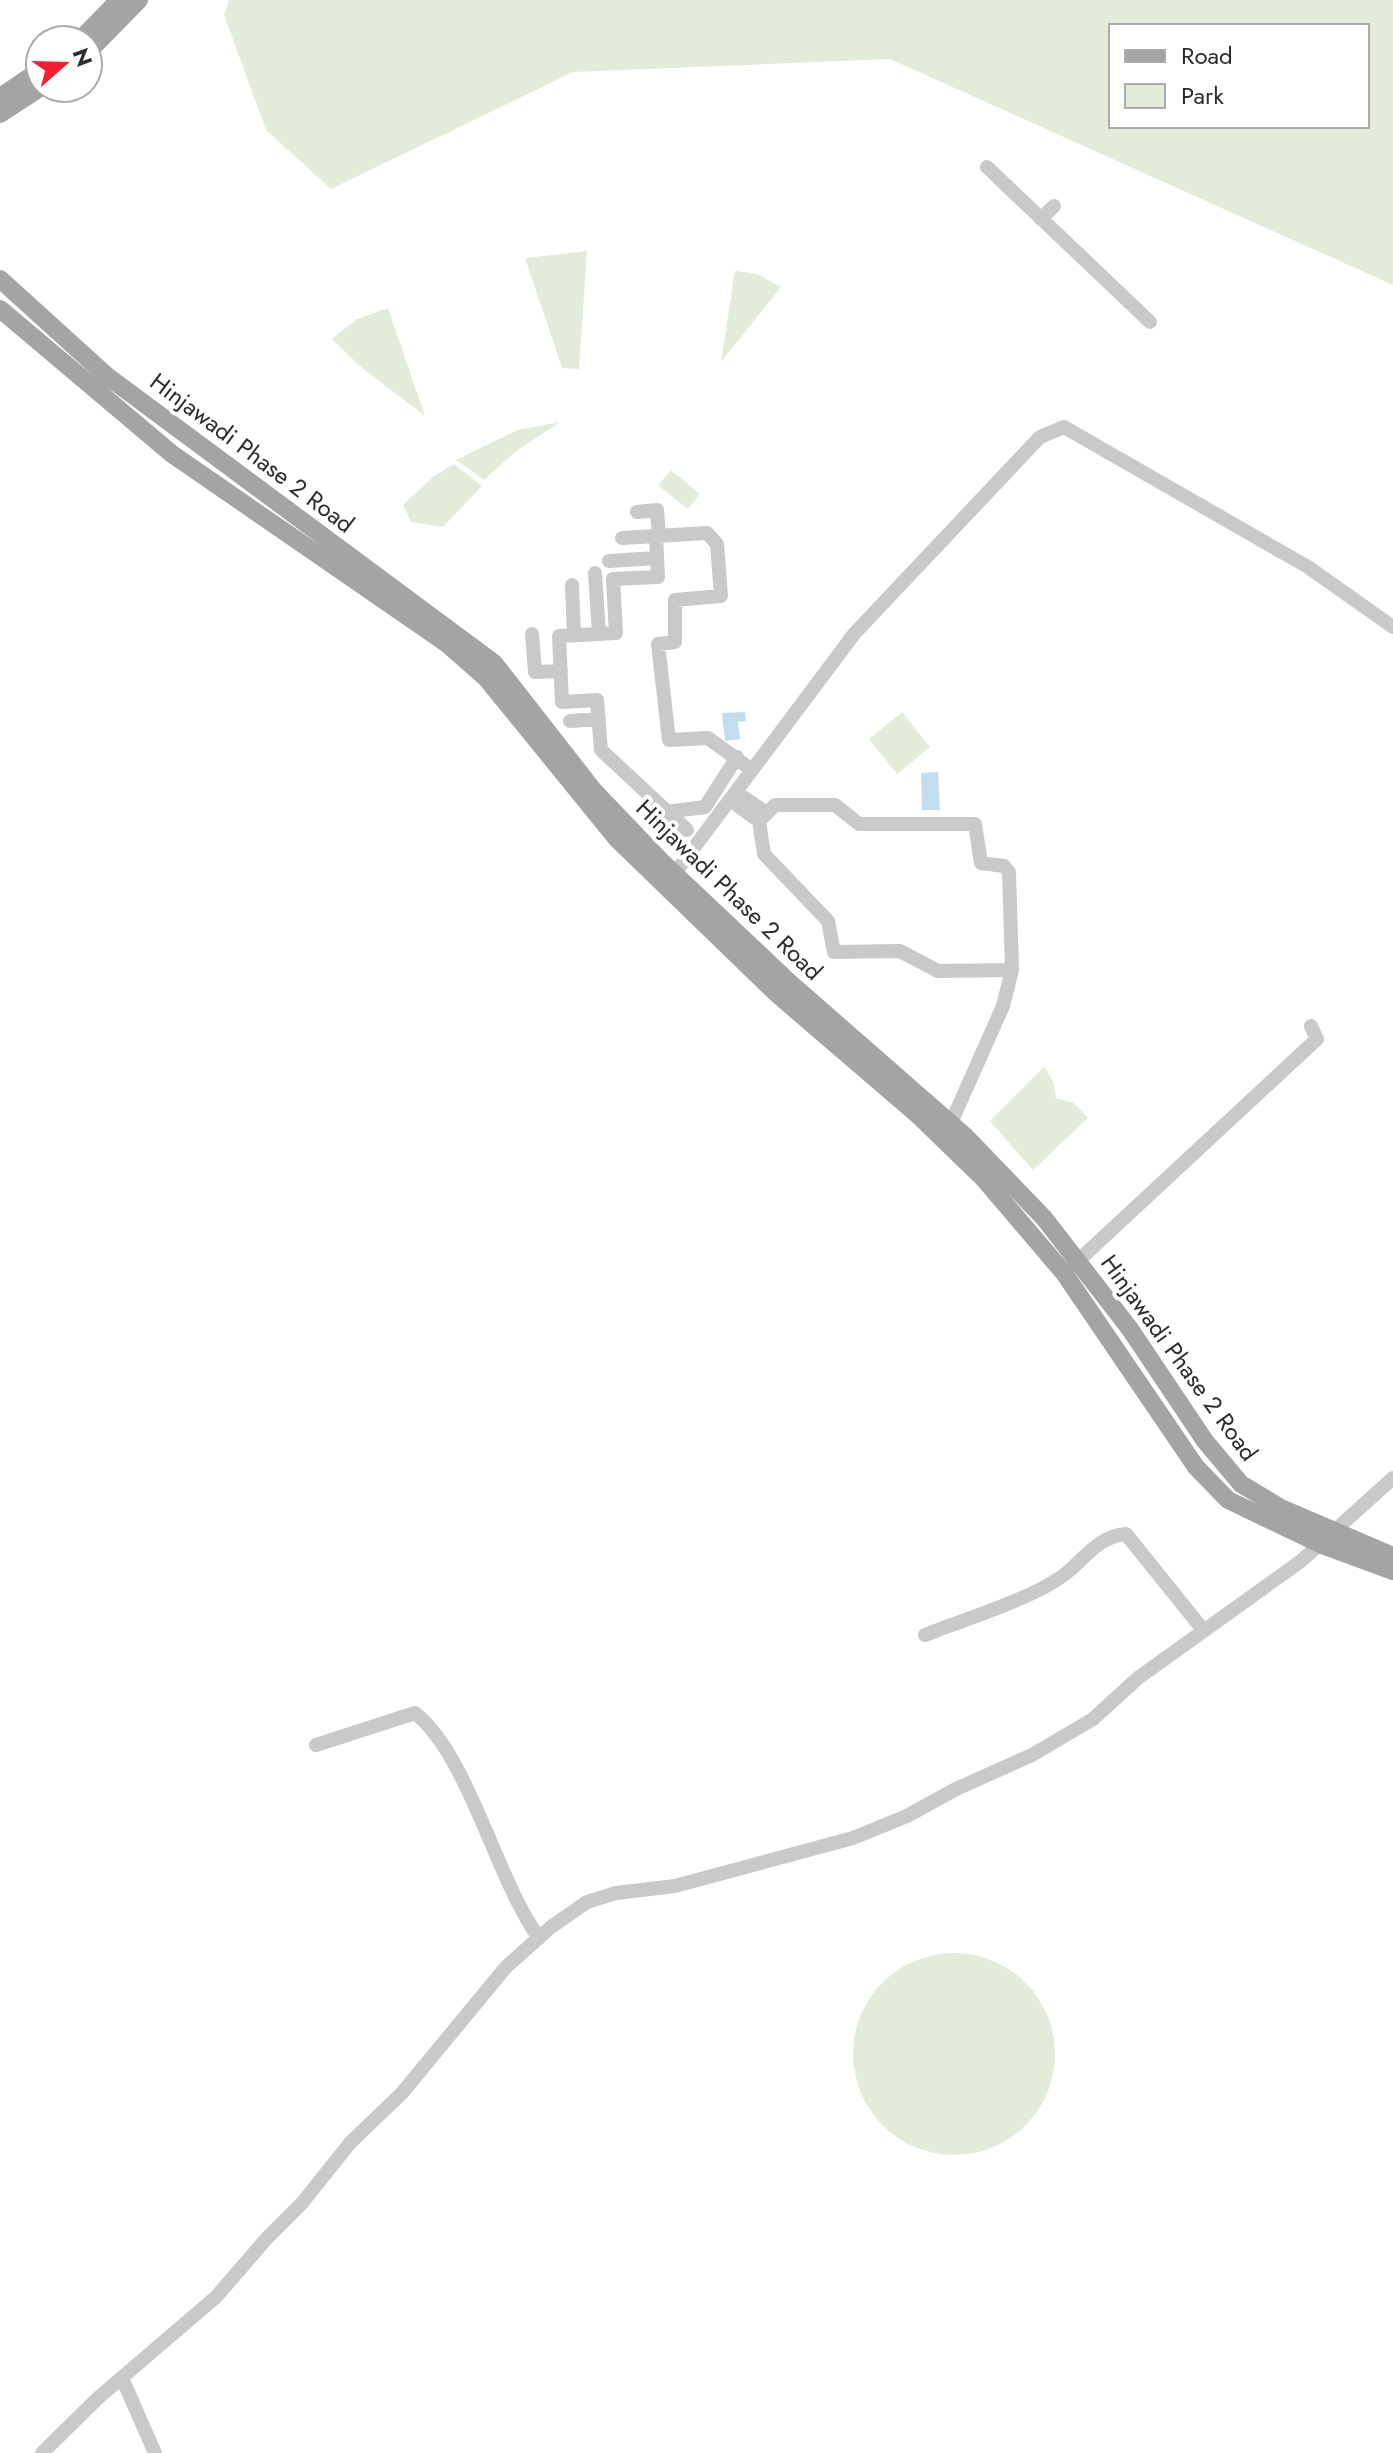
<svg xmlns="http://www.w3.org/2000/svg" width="1393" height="2453" viewBox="0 0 1393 2453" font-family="Jost,sans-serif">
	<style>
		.green { fill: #e3ecd8; fill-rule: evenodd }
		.water { fill: #c2ddee }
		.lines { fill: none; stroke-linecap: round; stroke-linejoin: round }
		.minor { stroke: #c9c9c9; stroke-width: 14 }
		.major { stroke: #a4a4a4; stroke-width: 18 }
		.labels { text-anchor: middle; stroke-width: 8; stroke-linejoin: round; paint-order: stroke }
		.street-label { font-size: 24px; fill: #2c2c2c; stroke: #fff }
	</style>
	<rect width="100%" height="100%" fill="#fff"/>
	<path class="green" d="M229 0H1393V285L890 59 573 72 331 189 266 130 224 15ZM1111 26H1367V126H1111Z
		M587 251 579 369 562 368 525 258Z
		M735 271 757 274 781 287 721 362Z
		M388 308 425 416 361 367 332 339 357 319Z
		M560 422 515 452 484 480 456 460 517 430Z
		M454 464 482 486 443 527 411 522 403 505 433 477Z
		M671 470 700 494 688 509 658 485Z
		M902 712 930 747 897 774 869 739Z
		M1044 1067 1053 1081 1056 1098 1074 1103 1088 1118 1033 1170 990 1121Z
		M853 2054a101 101 0 1 1 202 0a101 101 0 1 1-202 0Z"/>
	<path class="water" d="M745 712 746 721 738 722 740 739 725 741 722 713Z
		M938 772 940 810H922L921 773Z"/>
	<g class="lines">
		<path class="minor" d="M987 167 1150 322
			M1041 219 1054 206
			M637 512 657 510 659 536
			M622 538 656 536
			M609 561 657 558
			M595 573 599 634
			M572 585 574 635
			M532 634 535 672 561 671
			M570 721 599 719
			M736 792 765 812
			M730 800 759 821
			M666 812 705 807 737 757
			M687 830 601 750 597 700 562 702 559 636 616 633 613 579 658 577 656 536 707 533 717 544 721 596 675 600V642L658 644 669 740 708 738 752 770
			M669 881 854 634 1040 437 1064 427 1308 567 1393 627
			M951 1123 1003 1006 1012 970 938 971 900 951 834 952 828 921 764 854 759 821 775 805H835L859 824H975L981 863 1004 866 1009 872 1012 970
			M1079 1260 1317 1039 1311 1026
			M925 1635C964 1619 1041 1597 1071 1569 1088 1554 1101 1536 1126 1534L1204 1631
			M316 1745 415 1713C469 1756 495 1877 539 1938
			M122 2378 155 2453
			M42 2453 98 2398 216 2297 267 2238 302 2203 350 2143 402 2093 506 1967 551 1927 587 1902 616 1893 675 1886 853 1838 907 1816 956 1789 1032 1755 1093 1719 1138 1678 1301 1561 1393 1478"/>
		<path class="major" d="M80 40 119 0
			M88 52 139 0
			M0 97 40 70
			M0 114 40 88
			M0 279 107 376 494 663 594 791 661 861 789 982 965 1136 1044 1218 1130 1329 1205 1441 1241 1484 1281 1508 1393 1556
			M0 309 172 454 446 643 486 678 617 839 777 994 919 1116 983 1178 1064 1273 1196 1467 1228 1500 1322 1545 1393 1571"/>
	</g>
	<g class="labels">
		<g class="street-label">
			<text transform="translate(252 453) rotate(37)" y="8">Hinjawadi Phase 2 Road</text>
			<text transform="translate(729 890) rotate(44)" y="8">Hinjawadi Phase 2 Road</text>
			<text transform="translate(1179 1358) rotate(54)" y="8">Hinjawadi Phase 2 Road</text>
		</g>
	</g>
	<rect x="1109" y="24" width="260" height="104" fill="#ffffff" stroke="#ababab" stroke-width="2"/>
	<rect x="1125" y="50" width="40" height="12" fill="#a4a4a4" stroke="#ababab" stroke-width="2"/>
	<text x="1181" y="64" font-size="24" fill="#2c2c2c">Road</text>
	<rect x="1125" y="84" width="40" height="24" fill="#e3ecd8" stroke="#ababab" stroke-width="2"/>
	<text x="1181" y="104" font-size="24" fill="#2c2c2c">Park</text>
	<g transform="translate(64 64) rotate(70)"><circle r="38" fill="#ffffff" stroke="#ababab" stroke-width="2"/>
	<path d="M0-6L14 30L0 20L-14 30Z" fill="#f41e2e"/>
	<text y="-12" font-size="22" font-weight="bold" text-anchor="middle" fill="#2c2c2c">N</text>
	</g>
</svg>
